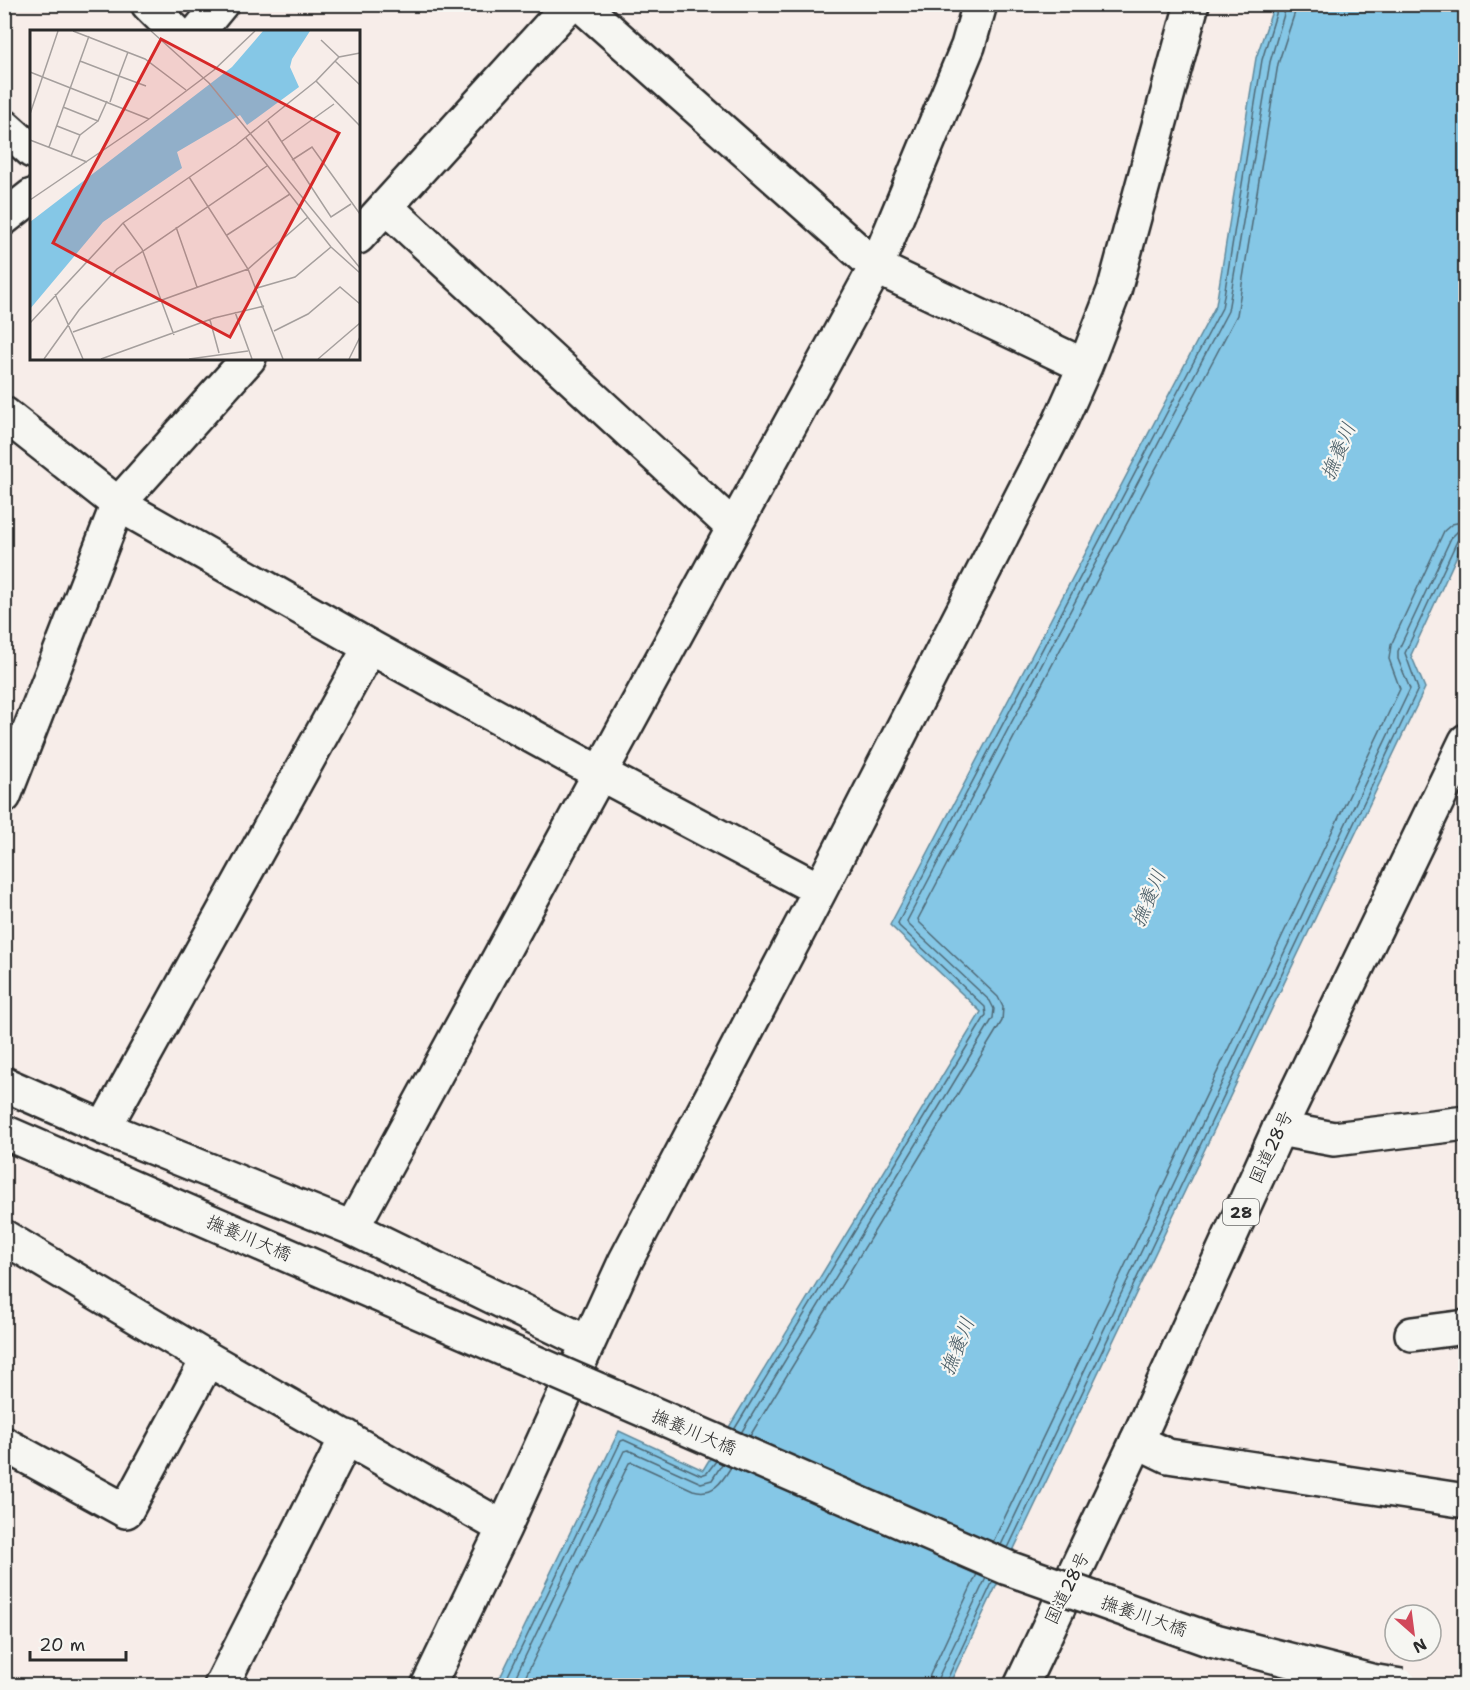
<svg xmlns="http://www.w3.org/2000/svg" width="1470" height="1690" viewBox="0 0 1470 1690" font-family="'Shantell Sans','Klee One',sans-serif">
	<style>
		.water { fill: #85c7e6; stroke: #61899b; stroke-width: 1.5 }
		.lines { fill: none; stroke-linecap: round; stroke-linejoin: round }
		.shore { stroke: #4f6976; stroke-width: 1.5 }
		.minor-casing { stroke: #2b2b2b; stroke-width: 38 }
		.highway-casing { stroke: #2b2b2b; stroke-width: 38 }
		.minor { stroke: #f6f6f2; stroke-width: 33 }
		.highway { stroke: #f6f6f2; stroke-width: 33 }
		.minor-bridge-casing { stroke: #2b2b2b; stroke-width: 38; stroke-linecap: butt }
		.minor-bridge { stroke: #f6f6f2; stroke-width: 33 }
		.labels { text-anchor: middle; stroke-width: 4.5; stroke-linejoin: round; paint-order: stroke }
		.shield { fill: #f6f6f2; stroke: #686867; stroke-width: 1.5 }
		.shield-label { font-size: 16px; font-weight: bold; fill: #2b2b2b }
		.street-label { font-size: 18px; fill: #2b2b2b; stroke: #f6f6f2 }
		.water-label { font-size: 20px; font-style: italic; fill: #465a63; stroke: #f6f6f2 }
		.inset-road { fill: none; stroke: #a59f9d; stroke-width: 1.5 }
		.view { fill: #d62828; fill-opacity: 0.15; stroke: #d62828; stroke-width: 3 }
		.inset-edge { fill: none; stroke: #2b2b2b; stroke-width: 3 }
	</style>
	<rect width="100%" height="100%" fill="#f7ede9"/>
	<filter id="ink" filterUnits="userSpaceOnUse"><feTurbulence type="fractalNoise" baseFrequency=".0167" numOctaves="2"/><feDisplacementMap in="SourceGraphic" scale="12" xChannelSelector="R" yChannelSelector="G"/><feConvolveMatrix kernelMatrix="1 2 1 2 8 2 1 2 1" color-interpolation-filters="sRGB"/></filter>
	<g filter="url(#ink)">
		<path class="water" d="M1274 5H1465V538L1411 655 1425 688 949 1685 496 1686 619 1431 703 1470 981 1012 890 925 1216 305 1256 58Z"/>
		<g class="lines">
			<path class="shore" d="M734 1430 986 1015 985 1007 899 926 898 923 1222 308 1262 60 1279 4
				M741 1433 993 1018 994 1009 990 1001 908 924 907 921 1228 311 1270 62 1287 4
				M750 1436 1002 1021 1003 1007 998 997 919 922 918 919 1237 315 1278 64 1295 12 1296 4
				M993 1542 1400 689 1389 659 1391 645 1444 531 1452 524 1466 521
				M1001 1545 1410 689 1398 659V651L1451 538 1457 532 1466 530
				M1008 1548 1418 689 1405 653 1457 541 1461 538 1466 537
				M503 1686 621 1441 624 1440 701 1475 707 1473 716 1461
				M511 1686 624 1451 628 1450 701 1483 712 1480 722 1464
				M521 1686 629 1463 632 1462 693 1490C713 1496 722 1482 731 1467
				M928 1686 930 1675 977 1574
				M937 1686 938 1678 986 1578
				M944 1686 993 1581"/>
			<g class="minor-casing">
				<path id="minor" d="M148 4 176 32
					M580 4 876 267 1085 366
					M198 32 221 4
					M4 126 32 151
					M386 207 733 527
					M4 218 32 196
					M358 237 570 4
					M4 414 118 504 370 647 601 774 820 890
					M4 796 118 504 249 358
					M4 1084 104 1128 352 1228 588 1343
					M104 1128 370 647
					M1279 1129 1334 1139 1466 1123
					M352 1228 876 267 968 46 980 4
					M4 1237 208 1359 504 1528
					M1412 1334 1466 1327
					M1137 1441 1168 1456 1466 1501
					M4 1444 126 1511 208 1359
					M221 1686 347 1437
					M428 1686 504 1528 625 1262 820 890 1060 422 1085 366 1114 291 1192 4"/>
			</g>
			<g class="highway-casing">
				<path id="highway" d="M1021 1686 1137 1441 1279 1129 1466 741"/>
			</g>
			<use href="#minor" class="minor"/>
			<use href="#highway" class="highway"/>
			<g class="minor-bridge-casing">
				<path id="minor-bridge" d="M4 1132 1008 1568 1211 1640 1371 1681 1401 1686"/>
			</g>
			<use href="#minor-bridge" class="minor-bridge"/>
		</g>
	</g>
	<g class="labels">
		<rect class="shield" x="1223" y="1199" width="36" height="26" rx="4.5"/>
		<g class="shield-label">
			<text x="1241" y="1218">28</text>
		</g>
		<g class="street-label">
			<text transform="translate(1271 1147) rotate(-65)" y="6">国道28号</text>
			<text transform="translate(249 1238) rotate(23)" y="6">撫養川大橋</text>
			<text transform="translate(694 1432) rotate(23)" y="6">撫養川大橋</text>
			<text transform="translate(1067 1588) rotate(-64)" y="6">国道28号</text>
			<text transform="translate(1144 1616) rotate(19)" y="6">撫養川大橋</text>
		</g>
		<g class="water-label">
			<text transform="translate(1338 451) rotate(-67)" y="7">撫養川</text>
			<text transform="translate(1148 898) rotate(-67)" y="7">撫養川</text>
			<text transform="translate(957 1346) rotate(-68)" y="7">撫養川</text>
		</g>
	</g>
	<g transform="translate(30 30)">
		<rect width="330" height="330" fill="#f7ede9"/>
		<path d="M233 1H280L262 29 260 37 269 57 217 95 210 85 147 122 152 138 73 192 0 279V192L202 37Z" fill="#85c7e6"/>
		<path class="inset-road" d="M43 1 115 29 156 60M121 1 179 53 330 238M291 10 309 27M330 23 309 27 286 51 330 96M50 31 89 46 98 22M305 31 330 55M0 42 119 89M80 72 89 46 116 56M33 77 68 91 77 71M0 84 28 1M238 91 301 187 321 174M27 96 50 105M216 108 301 217 330 243M0 110 57 132M251 112 304 74M19 117 59 6M41 126 50 105 68 91M262 130 282 117 330 184M159 147 218 239 253 329M0 170 119 89 184 40 225 1M93 193 112 219 144 305M146 197 167 257M197 205 260 164M227 258 265 247 301 217M25 264 53 329M205 282 222 329M180 290 189 323M0 293 93 193 206 115 286 51M244 301 278 284 310 257 330 274M43 302 218 239 278 187M14 329 49 280 87 239 237 136M71 329 184 288 234 276M159 329 218 321M288 329 330 293M319 329 330 307"/>
		<path class="view" d="M131 9 309 103 200 307 23 213Z"/>
		<rect width="330" height="330" class="inset-edge"/>
	</g>
	<rect width="1470" height="1690" fill="none" stroke="#f6f6f2" stroke-width="24"/>
	<rect x="12" y="12" width="1446" height="1666" fill="none" stroke="#2b2b2b" stroke-width="2" filter="url(#ink)"/>
	<g transform="translate(1413 1633) rotate(152)"><circle r="28" fill="#f6f6f2" stroke="#a5a5a2" stroke-width="1.5"/>
	<path d="M0-4.5L10 22L0 15L-10 22Z" fill="#d1495b"/>
	<text y="-9" font-size="16" font-weight="bold" text-anchor="middle" fill="#2b2b2b">N</text>
	</g>
	<path d="M30 1651v9h96v-9" fill="none" stroke="#2b2b2b" stroke-width="3"/>
	<text x="39" y="1651" font-size="18" fill="#2b2b2b" stroke="#f6f6f2" stroke-width="4.5" paint-order="stroke">20 m</text>
</svg>
